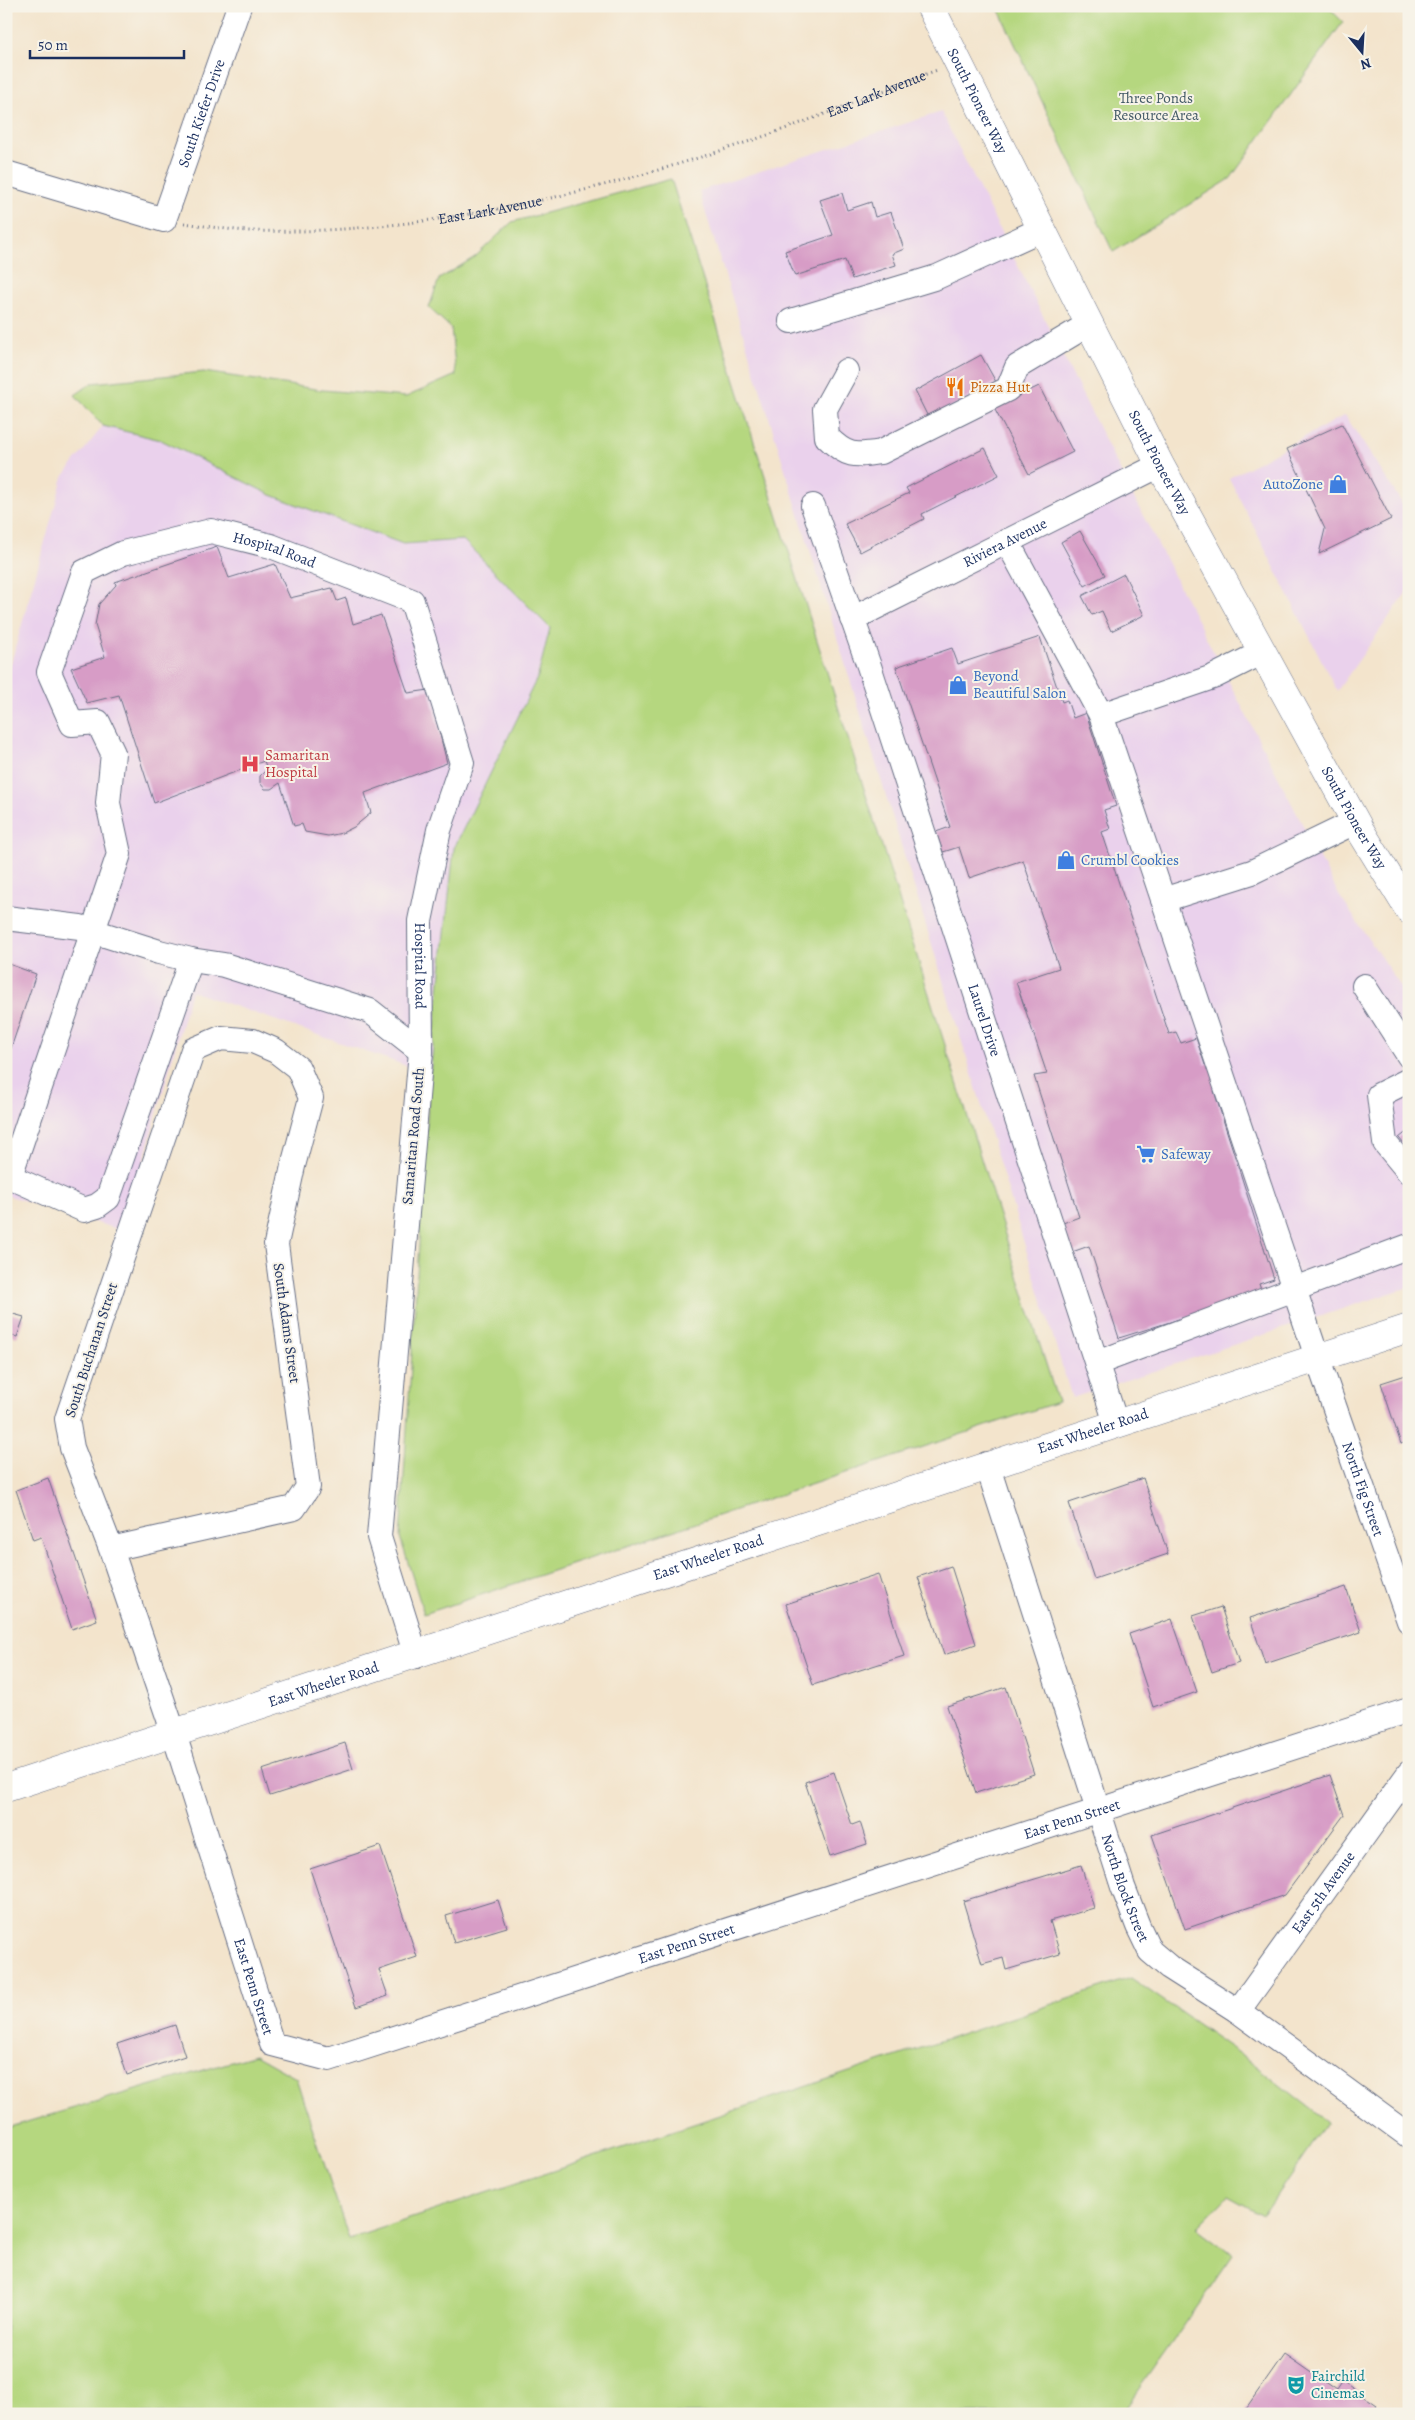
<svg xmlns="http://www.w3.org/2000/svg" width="1415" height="2420" viewBox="0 0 1415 2420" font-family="Alegreya,serif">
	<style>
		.built { fill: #ead1ec }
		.green { fill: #b5d77f; stroke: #68836e }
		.building { fill: #d79cc6 }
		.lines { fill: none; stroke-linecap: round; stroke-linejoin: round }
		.minor-casing { stroke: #676e84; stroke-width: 26 }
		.major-casing { stroke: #676e84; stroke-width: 29 }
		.path { stroke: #676e84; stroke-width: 3; stroke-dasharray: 1 4; stroke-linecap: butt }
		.minor { stroke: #fff; stroke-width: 24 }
		.major { stroke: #fff; stroke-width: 28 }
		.labels { text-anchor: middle; stroke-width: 4; stroke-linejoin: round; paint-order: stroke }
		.street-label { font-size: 15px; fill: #1b2f5e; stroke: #f7f3e8 }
		.park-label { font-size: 15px; fill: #425966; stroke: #f7f3e8 }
		.food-label { font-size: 15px; fill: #c56008; stroke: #f7f3e8; text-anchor: start }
		.shop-label { font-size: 15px; fill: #366cbe; stroke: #f7f3e8; text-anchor: start }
		.health-label { font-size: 15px; fill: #be3a42; stroke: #f7f3e8; text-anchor: start }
		.culture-label { font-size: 15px; fill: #0d838f; stroke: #f7f3e8; text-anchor: start }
	</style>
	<rect width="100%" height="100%" fill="#f7f3e8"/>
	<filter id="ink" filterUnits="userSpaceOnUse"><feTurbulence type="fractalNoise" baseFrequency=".02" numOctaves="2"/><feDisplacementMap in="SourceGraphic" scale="10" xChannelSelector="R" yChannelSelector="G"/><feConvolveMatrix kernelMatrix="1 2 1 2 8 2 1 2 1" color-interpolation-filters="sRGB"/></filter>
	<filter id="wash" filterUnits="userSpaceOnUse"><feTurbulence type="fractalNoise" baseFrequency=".0096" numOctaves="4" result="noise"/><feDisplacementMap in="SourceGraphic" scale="20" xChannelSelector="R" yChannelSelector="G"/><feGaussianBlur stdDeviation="1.12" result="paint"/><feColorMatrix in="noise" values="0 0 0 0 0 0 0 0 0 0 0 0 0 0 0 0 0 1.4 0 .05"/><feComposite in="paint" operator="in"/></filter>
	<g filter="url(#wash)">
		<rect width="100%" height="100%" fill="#f3e4cc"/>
		<path class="built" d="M941 112 1133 496 1339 895 1409 999V1287L1072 1398 699 191Z
			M1345 415 1409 514V589L1337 691 1229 478Z
			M103 426 161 440 271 495 403 544 463 540 550 628 430 1074 191 991 124 1231 6 1195V681L63 477Z"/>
		<path class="green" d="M997 6H1327L1343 22 1230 179 1113 252Z
			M671 179 1058 1402 424 1614 400 1537 430 1074 454 848 538 676 550 628 463 540 403 544 271 495 161 440 103 426 75 395 92 383 204 372 322 390 406 397 456 375 451 328 429 308 439 279 475 257 512 222Z
			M1131 1978 1239 2053 1327 2122 1263 2215 1228 2196 1197 2228 1233 2255 1121 2414H6V2128L255 2055 296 2078 349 2239Z"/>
		<g id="blocks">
			<path class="building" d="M842 193 847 210 871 202 875 217 891 212 904 249 892 254 896 265 852 279 845 260 795 276 785 251 833 235 820 200Z
				M981 355 996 382 929 419 915 391Z
				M1039 386 1073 452 1029 474 994 408Z
				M1342 424 1391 519 1319 554 1325 529 1287 449Z
				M985 448 999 475 922 514 924 519 860 552 845 524 909 493 906 488Z
				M1080 531 1105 575 1085 586 1061 542Z
				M217 547 229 578 275 564 290 598 332 588 337 601 346 598 353 624 381 615 408 693 429 690 447 763 365 793 371 813 354 827 342 833 328 836 305 832 302 824 294 826 280 783 271 789H265L260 783V776L267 769 264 761 154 803 119 695 87 703 71 668 105 657 95 625 99 604 116 585 115 582Z
				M1124 574 1144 615 1111 631 1102 611 1092 615 1082 596Z
				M1040 637 1062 702 1067 700 1073 718 1086 713 1116 806 1104 810 1110 829 1102 832 1169 1034 1176 1032 1181 1043 1196 1038 1205 1065 1210 1063 1219 1089 1214 1091 1274 1279 1259 1284 1262 1293 1119 1338 1089 1246 1072 1252 1063 1223 1079 1217 1034 1076 1047 1074 1016 982 1059 968 1023 860 969 878 959 847 943 852 936 832 950 827 896 667 952 648 958 664Z
				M6 963 36 974 10 1051 6 1050Z
				M1409 1130V1150L1399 1138Z
				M6 1312 24 1317 17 1337 6 1333Z
				M1409 1374V1441L1401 1444 1381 1383Z
				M48 1478 97 1620 72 1629 41 1537 33 1540 16 1490Z
				M1143 1478 1168 1554 1094 1579 1069 1503Z
				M951 1566 976 1644 944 1655 918 1577Z
				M878 1574 904 1656 813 1685 786 1604Z
				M1346 1587 1361 1632 1265 1664 1250 1618Z
				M1221 1607 1239 1663 1212 1672 1193 1616Z
				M1172 1619 1197 1692 1153 1707 1129 1634Z
				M1006 1687 1034 1774 976 1793 947 1706Z
				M345 1743 353 1769 270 1796 262 1770Z
				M834 1772 852 1825 860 1822 867 1844 830 1856 805 1782Z
				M1330 1775 1344 1815 1285 1895 1185 1929 1152 1835Z
				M380 1846 417 1957 379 1970 388 1996 356 2007 310 1869Z
				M1081 1865 1094 1908 1050 1921 1060 1954 1006 1970 1003 1958 982 1964 963 1901Z
				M498 1900 507 1927 454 1943 446 1916Z
				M175 2025 185 2056 127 2075 117 2044Z
				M1284 2354 1336 2390 1342 2381 1377 2405 1370 2414H1242Z"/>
		</g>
	</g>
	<g filter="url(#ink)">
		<use href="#blocks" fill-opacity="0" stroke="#676e84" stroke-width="1"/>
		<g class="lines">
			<g class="minor-casing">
				<g id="minor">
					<path id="s2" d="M6 173 164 220 239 6"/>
					<path d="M791 321 937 277 1042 229"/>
					<path d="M846 371 825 409 827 437C847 457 854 456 881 452L1008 389 1017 367 1089 324"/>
					<path id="s3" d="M813 506 869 666 1116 1423"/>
					<path id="s4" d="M1007 541 1101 715 1317 1357 1409 1621"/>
					<path id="s5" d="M852 619 1160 465"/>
					<path d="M1101 715 1213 677 1263 652"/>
					<path d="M1163 900 1252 872 1355 822"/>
					<path d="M6 918 80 927 159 952 191 960 224 965 370 1011 421 1051"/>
					<path d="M1364 986 1409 1056"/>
					<path d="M1409 1080 1379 1095 1385 1143 1409 1172"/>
					<path d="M6 1175 84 1210 97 1206 108 1198 191 960"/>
					<path id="s6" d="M10 1176 119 854 108 803 113 753 98 722 72 724 49 672 84 572 123 553 211 531 271 546 412 601 462 763 439 830 420 921 421 1051 379 1537 416 1656"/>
					<path d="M1097 1363 1409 1246"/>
					<path id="s7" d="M987 1464 1123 1887 1138 1926 1150 1951 1169 1967 1238 2011 1409 2136"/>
					<path id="s8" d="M111 1549 294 1508 308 1487 276 1244 293 1166 311 1098 298 1068 276 1051 253 1041 221 1038 193 1050 67 1419 72 1448 111 1549 174 1734 272 2044 329 2059 1409 1710"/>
					<path id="s9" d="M1238 2011 1409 1773"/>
				</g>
			</g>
			<g class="major-casing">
				<g id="major">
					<path id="s10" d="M930 6 1160 465 1360 830 1409 910"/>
					<path id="s11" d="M6 1788C474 1636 940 1479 1409 1328"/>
				</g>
			</g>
			<path class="path" id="s1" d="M184 223C206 226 228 230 250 231 413 235 578 198 732 147 801 125 869 96 937 70"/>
			<use href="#minor" class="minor"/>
			<use href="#major" class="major"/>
		</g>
	</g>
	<defs>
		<g id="restaurant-bare" transform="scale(1.5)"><path d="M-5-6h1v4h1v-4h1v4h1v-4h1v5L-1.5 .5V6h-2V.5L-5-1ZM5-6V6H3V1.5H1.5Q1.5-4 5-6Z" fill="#e8710a" stroke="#f7f3e8" stroke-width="2.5" paint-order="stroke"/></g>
		<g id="shop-bare" transform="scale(1.5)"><path d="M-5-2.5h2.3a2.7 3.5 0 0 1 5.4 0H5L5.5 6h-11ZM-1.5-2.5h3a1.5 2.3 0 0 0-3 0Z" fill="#3f7fe0" stroke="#f7f3e8" stroke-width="2.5" paint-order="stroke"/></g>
		<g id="hospital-bare" transform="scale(1.5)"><path d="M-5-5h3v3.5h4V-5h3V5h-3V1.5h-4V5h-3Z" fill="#e0444e" stroke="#f7f3e8" stroke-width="2.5" paint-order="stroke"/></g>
		<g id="supermarket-bare" transform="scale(1.5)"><path d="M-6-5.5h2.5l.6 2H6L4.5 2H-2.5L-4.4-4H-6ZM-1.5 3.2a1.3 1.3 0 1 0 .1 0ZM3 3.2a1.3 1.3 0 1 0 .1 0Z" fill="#3f7fe0" stroke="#f7f3e8" stroke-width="2.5" paint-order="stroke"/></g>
		<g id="theatre-bare" transform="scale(1.5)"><path d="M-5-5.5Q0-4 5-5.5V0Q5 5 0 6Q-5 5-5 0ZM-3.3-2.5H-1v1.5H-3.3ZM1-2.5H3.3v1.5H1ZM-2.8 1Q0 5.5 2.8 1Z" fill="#0f9aa8" stroke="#f7f3e8" stroke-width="2.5" paint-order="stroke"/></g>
	</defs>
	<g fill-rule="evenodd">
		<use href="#restaurant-bare" x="955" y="387"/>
		<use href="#shop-bare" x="1338" y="484"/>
		<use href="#shop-bare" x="958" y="685"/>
		<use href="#hospital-bare" x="250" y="764"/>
		<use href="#shop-bare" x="1066" y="860"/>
		<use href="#supermarket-bare" x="1146" y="1154"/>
		<use href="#theatre-bare" x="1296" y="2385"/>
	</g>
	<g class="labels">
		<g class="street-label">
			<text dy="5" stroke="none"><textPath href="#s1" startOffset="712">East Lark Avenue</textPath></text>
			<text dy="5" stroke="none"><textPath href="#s10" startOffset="106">South Pioneer Way</textPath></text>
			<text dy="5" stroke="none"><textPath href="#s2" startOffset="278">South Kiefer Drive</textPath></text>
			<text dy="5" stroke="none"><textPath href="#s1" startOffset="308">East Lark Avenue</textPath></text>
			<text dy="5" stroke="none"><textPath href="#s10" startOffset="511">South Pioneer Way</textPath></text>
			<text dy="5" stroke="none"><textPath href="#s5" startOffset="171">Riviera Avenue</textPath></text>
			<text dy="5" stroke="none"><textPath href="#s6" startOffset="866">Hospital Road</textPath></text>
			<text dy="5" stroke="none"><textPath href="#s10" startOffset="916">South Pioneer Way</textPath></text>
			<text dy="5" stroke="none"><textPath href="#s6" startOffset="1391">Hospital Road</textPath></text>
			<text dy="5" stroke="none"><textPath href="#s3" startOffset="542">Laurel Drive</textPath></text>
			<text transform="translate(413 1136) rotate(-85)" y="5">Samaritan Road South</text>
			<text transform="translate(287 1323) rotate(82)" y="5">South Adams Street</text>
			<text transform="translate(91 1350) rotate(-72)" y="5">South Buchanan Street</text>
			<text dy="5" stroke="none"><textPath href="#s11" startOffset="1144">East Wheeler Road</textPath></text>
			<text dy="5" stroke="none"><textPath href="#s4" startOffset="1015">North Fig Street</textPath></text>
			<text dy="5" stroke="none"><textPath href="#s11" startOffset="739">East Wheeler Road</textPath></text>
			<text dy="5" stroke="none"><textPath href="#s11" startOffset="334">East Wheeler Road</textPath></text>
			<text dy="5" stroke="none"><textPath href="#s8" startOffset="2644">East Penn Street</textPath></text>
			<text dy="5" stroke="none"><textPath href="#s7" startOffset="446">North Block Street</textPath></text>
			<text dy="5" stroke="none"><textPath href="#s9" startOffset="146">East 5th Avenue</textPath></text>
			<text dy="5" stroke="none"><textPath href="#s8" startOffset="2239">East Penn Street</textPath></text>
			<text dy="5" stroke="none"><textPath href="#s8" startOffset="1744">East Penn Street</textPath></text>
		</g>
		<g class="park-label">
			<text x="1156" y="103">Three Ponds<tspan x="1156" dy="17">Resource Area</tspan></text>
		</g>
		<g class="food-label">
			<text x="970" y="392">Pizza Hut</text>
		</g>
		<g class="shop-label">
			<text x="1323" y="489" text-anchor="end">AutoZone</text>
			<text x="973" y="681">Beyond<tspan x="973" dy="17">Beautiful Salon</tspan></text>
			<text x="1081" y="865">Crumbl Cookies</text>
			<text x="1161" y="1159">Safeway</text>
		</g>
		<g class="health-label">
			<text x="265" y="760">Samaritan<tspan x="265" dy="17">Hospital</tspan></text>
		</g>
		<g class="culture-label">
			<text x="1311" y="2381">Fairchild<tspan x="1311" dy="17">Cinemas</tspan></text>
		</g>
	</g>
	<rect width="1415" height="2420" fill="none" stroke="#f7f3e8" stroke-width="25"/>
	<g transform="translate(1362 52) rotate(162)" stroke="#f7f3e8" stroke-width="4" paint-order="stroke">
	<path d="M0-4L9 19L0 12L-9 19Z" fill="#1b2f5e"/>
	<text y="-8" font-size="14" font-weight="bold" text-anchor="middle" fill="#1b2f5e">N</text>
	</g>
	<path d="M30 50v8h154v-8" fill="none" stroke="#1b2f5e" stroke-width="2.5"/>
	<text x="38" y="50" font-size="15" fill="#1b2f5e" stroke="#f7f3e8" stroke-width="4" paint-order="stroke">50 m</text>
</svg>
